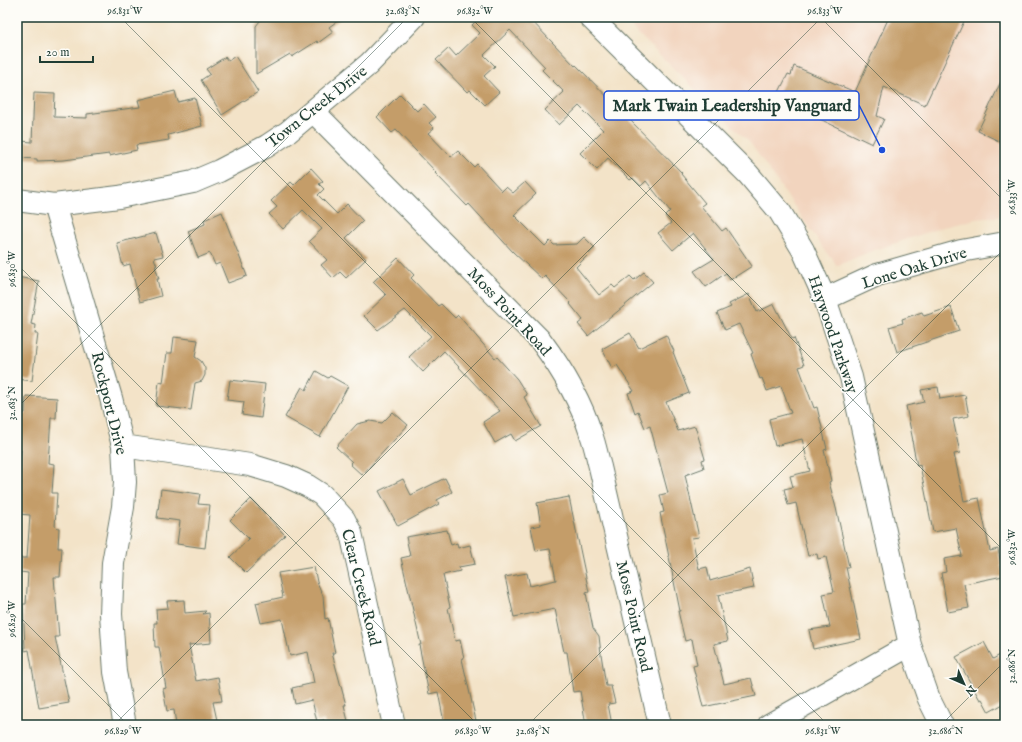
<svg xmlns="http://www.w3.org/2000/svg" width="1022" height="742" viewBox="0 0 1022 742" font-family="'IM FELL English',serif">
	<style>
		.built { fill: #f2d4be }
		.building { fill: #c49d69 }
		.lines { fill: none; stroke-linecap: round; stroke-linejoin: round }
		.minor-casing { stroke: #697768; stroke-width: 24 }
		.minor { stroke: #fff; stroke-width: 22 }
		.ticks { fill: none; stroke: #1f3d34; stroke-width: 1; stroke-opacity: 0.45 }
		.labels { text-anchor: middle; stroke-width: 3; stroke-linejoin: round; paint-order: stroke }
		.street-label { font-size: 16px; fill: #1f3d34; stroke: #fdfcf7 }
		.leader { fill: none; stroke: #1d4ed8; stroke-width: 1.5 }
		.callout-dot { fill: #1d4ed8; stroke: #fdfcf7; stroke-width: 1.5 }
		.callout { fill: #fdfcf7; stroke: #1d4ed8; stroke-width: 1.5 }
		.callout-label { font-size: 17px; text-anchor: middle; font-weight: bold; fill: #1f3d34 }
		.neatline { fill: none; stroke: #1f3d34; stroke-width: 1.5 }
		.ticks-label { font-size: 10px; text-anchor: middle; fill: #1f3d34 }
	</style>
	<rect width="100%" height="100%" fill="#fdfcf7"/>
	<filter id="ink" filterUnits="userSpaceOnUse"><feTurbulence type="fractalNoise" baseFrequency=".025" numOctaves="2"/><feDisplacementMap in="SourceGraphic" scale="8" xChannelSelector="R" yChannelSelector="G"/><feConvolveMatrix kernelMatrix="1 2 1 2 8 2 1 2 1" color-interpolation-filters="sRGB"/></filter>
	<filter id="wash" filterUnits="userSpaceOnUse"><feTurbulence type="fractalNoise" baseFrequency=".012" numOctaves="4" result="noise"/><feDisplacementMap in="SourceGraphic" scale="16" xChannelSelector="R" yChannelSelector="G"/><feGaussianBlur stdDeviation="0.9" result="paint"/><feColorMatrix in="noise" values="0 0 0 0 0 0 0 0 0 0 0 0 0 0 0 0 0 1.4 0 .05"/><feComposite in="paint" operator="in"/></filter>
	<g filter="url(#wash)">
		<rect width="100%" height="100%" fill="#f3e3c8"/>
		<path class="built" d="M621 17H1005V216L976 219 943 227 869 252 836 266 832 257 829 256 751 144Z"/>
		<g id="blocks">
			<path class="building" d="M263 17H343L329 27 333 32 318 43 317 41 292 57 290 54 256 74V26Z
				M480 17H528L575 66 576 65 682 173 681 174 705 203 701 206 722 231 726 228 752 266 730 280 726 273 706 287 694 271 714 259 693 233 673 250 658 233 671 223 665 216 670 211 646 181 641 186 633 178 630 180 608 158 597 170 580 153 603 130 579 106 559 125 545 110 564 92 542 70 545 67 510 30 484 55 495 66 484 76 499 92 485 105 470 90 467 92 436 60 449 48 456 56 480 33 472 25Z
				M889 17H966L925 105 884 87 877 116 884 119 872 144 776 98 788 74 791 75 794 66 855 92Z
				M235 56 258 92 222 115 201 80 210 74 206 69 225 57 228 61Z
				M1005 73V144L978 131Z
				M175 91 178 102 195 98 202 126 168 135 169 140 136 145 137 150 109 156V154L64 160 37 161V159L20 158 21 141 32 142 34 93 55 94 54 117 87 118V114L140 107 138 100Z
				M400 94 417 111 424 104 436 117 429 123 434 128 428 133 451 157 458 151 474 167 477 164 502 191 506 187 513 193 525 182 536 194 514 215 545 246 550 241 554 245 577 244 584 237 595 248 576 267 599 295 612 285 615 288 630 276 634 280 644 272 653 282 588 336 578 324 583 320 570 304 571 303 545 276 542 279 513 252 469 204 467 206 435 173 436 172 396 130 392 133 377 117Z
				M311 168 323 181 319 184 324 189 318 195 337 214 347 204 363 221 346 238 366 259 346 278 340 272 333 278 321 265 327 260 309 241 322 229 303 210 283 229 269 214 277 207 271 201 291 182 294 185Z
				M222 212 247 276 228 283 220 263 215 265 210 253 198 258 188 231 205 224 204 220Z
				M156 233 163 256 154 258 157 266H155L159 279H157L161 296 140 302 130 264 123 266 117 243Z
				M398 258 414 275 411 278 438 306 441 304 455 318 458 315 495 358 497 357 517 379 527 395 524 397 541 426 515 441 511 434 495 443 483 422 500 411 444 351 423 372 409 357 431 336 405 310 378 330 364 316 386 295 373 282Z
				M17 277 39 281 31 324 36 325 35 334H38L32 381 17 379Z
				M749 294 757 312 774 304 792 339 794 338 804 365 799 367 814 408 817 407 827 449 824 450 831 481 829 482 836 508 849 567H846L861 639 813 649 809 630 830 627 823 594 834 592 826 557 818 559 817 554 808 556 796 503 788 505 784 489 793 487 790 476 810 471 802 439 775 446 769 419 791 413 781 386 767 391 762 378 760 379 751 354 753 353 739 324 725 330 717 313 731 307 729 304Z
				M951 307 959 331 897 352 889 327 903 323 902 319 922 312 924 316Z
				M630 333 639 348 666 335 674 351 673 352 689 393 666 402 678 431 695 426 705 459 702 460 704 468 685 475 699 537 692 538 699 569 707 567 710 581 750 569 754 588 718 595 728 641 714 644 724 684 751 678 756 696 703 707 693 666 697 665 692 639 685 641 678 611H680L660 513 664 512 660 495 668 493 650 426 645 428 638 411 635 413 628 393 634 391 617 365 612 368 602 349Z
				M174 337 198 340 195 357 201 361 205 368V375L202 381 195 383 191 410 156 406 159 382 163 383 167 353H172Z
				M316 371 328 378 330 376 348 386 320 437 285 417 302 387 306 390Z
				M230 380 265 384 261 418 242 415 244 402 227 400Z
				M938 387 940 399 965 395 969 416 953 419 960 453 954 454 964 501 979 498 990 551 998 549 1003 576 964 584 969 608 948 612 941 573 946 572 944 559 962 556 956 528 933 532 920 465 917 466 912 441H913L906 406 924 402 921 390Z
				M26 396 57 398 56 418H51L48 463 54 464 52 493H57L55 527 59 528 58 548H62L60 577H54L59 637H55L69 703 39 708 29 650 25 651 23 604H26L28 573 20 572 21 558H27L30 515 18 514 21 450 17 449V413H25Z
				M393 412 408 425 362 475 350 464 352 462 336 447 357 424 370 421 382 423Z
				M445 478 452 492 437 500 439 504 398 526 379 491 403 479 411 495Z
				M161 489 200 494 198 504 210 505 205 548 177 544 180 521 157 518Z
				M569 497 589 592 586 593 593 628 599 636 601 654 606 686H611L615 703 608 704 612 725H586L580 691 573 692 567 652H564L555 609 514 617 505 577 527 573 530 586 556 580 550 549 536 551 531 527 541 525 537 503Z
				M251 499 285 535 246 573 230 557 249 539 230 520Z
				M447 530 451 545 457 543 458 548 470 545 475 564 459 567 460 571 443 575 450 607 448 608 455 641 460 640 464 658 462 659 477 725H451L450 721 444 722 438 692 429 694 419 645H421L401 558 410 556 406 537Z
				M314 567 317 582 323 596 325 619 328 618 335 653H332L346 705H344L349 725H325L324 720 317 722 312 700 295 704 292 688 314 683 308 652 290 656 282 619 261 623 256 603 283 597 278 573Z
				M184 600 185 613 206 611 203 614 209 613 211 643 189 645 196 681 218 677 222 701 213 702 218 725H176L174 710 167 711 163 689 166 688 159 647H155L154 623H157L156 609 168 608 167 601Z
				M984 642 993 659 1005 652V703L989 712 982 699 980 700 956 657Z"/>
		</g>
	</g>
	<g filter="url(#ink)">
		<use href="#blocks" fill-opacity="0" stroke="#697768" stroke-width="1"/>
		<g class="lines">
			<g class="minor-casing">
				<path id="minor" d="M590 17 748 174 780 212 803 250 825 299 851 377 910 645 929 699 942 725
					M313 111 541 341C561 368 581 402 591 434 595 445 597 456 600 467L660 725
					M17 200 54 205 119 197 193 182 219 171 267 146 288 132 369 64 414 17
					M54 205 111 398 123 446 125 482 123 507 113 563 111 614 115 672 125 725
					M825 299 877 275 961 251 1005 243
					M123 446 250 465 286 476 308 486 322 495 344 519 351 533 394 725
					M769 725 910 645"/>
			</g>
			<use href="#minor" class="minor"/>
		</g>
	</g>
	<path class="ticks" d="M120 17 828 725M470 17 1005 552M820 17 1005 202M17 264 478 725M17 408 408 17M17 614 128 725M114 725 822 17M528 725 1005 248M941 725 1005 661"/>
	<g class="labels">
		<g class="street-label">
			<text transform="translate(316 106) rotate(-38)" y="6">Town Creek Drive</text>
			<text transform="translate(914 267) rotate(-17)" y="6">Lone Oak Drive</text>
			<text transform="translate(510 311) rotate(47)" y="6">Moss Point Road</text>
			<text transform="translate(834 334) rotate(71)" y="6">Haywood Parkway</text>
			<text transform="translate(110 403) rotate(76)" y="6">Rockport Drive</text>
			<text transform="translate(362 587) rotate(76)" y="6">Clear Creek Road</text>
			<text transform="translate(635 616) rotate(77)" y="6">Moss Point Road</text>
		</g>
	</g>
	<path class="leader" d="M882 150L859 105"/>
	<circle class="callout-dot" cx="882" cy="150" r="4"/>
	<rect class="callout" x="604" y="91" width="255" height="29" rx="4"/>
	<g class="callout-label">
		<text x="732" y="111">Mark Twain Leadership Vanguard</text>
	</g>
	<rect width="1022" height="742" fill="none" stroke="#fdfcf7" stroke-width="44"/>
	<g transform="translate(964 684) rotate(135)" stroke="#fdfcf7" stroke-width="3" paint-order="stroke">
	<path d="M0-3L7 15L0 10L-7 15Z" fill="#1f3d34"/>
	<text y="-6" font-size="11" font-weight="bold" text-anchor="middle" fill="#1f3d34">N</text>
	</g>
	<path d="M40 56v6h53v-6" fill="none" stroke="#1f3d34" stroke-width="2"/>
	<text x="46" y="56" font-size="12" fill="#1f3d34" stroke="#fdfcf7" stroke-width="3" paint-order="stroke">20 m</text>
	<rect x="22" y="22" width="978" height="698" class="neatline"/>
	<g class="ticks-label">
		<text x="125" y="14">96.831°W</text>
		<text x="403" y="14">32.683°N</text>
		<text x="475" y="14">96.832°W</text>
		<text x="825" y="14">96.833°W</text>
		<text transform="translate(1011 197) rotate(-90)" y="4">96.833°W</text>
		<text transform="translate(11 269) rotate(-90)" y="4">96.830°W</text>
		<text transform="translate(11 403) rotate(-90)" y="4">32.683°N</text>
		<text transform="translate(1011 547) rotate(-90)" y="4">96.832°W</text>
		<text transform="translate(11 619) rotate(-90)" y="4">96.829°W</text>
		<text transform="translate(1011 666) rotate(-90)" y="4">32.686°N</text>
		<text x="123" y="734">96.829°W</text>
		<text x="473" y="734">96.830°W</text>
		<text x="533" y="734">32.685°N</text>
		<text x="823" y="734">96.831°W</text>
		<text x="946" y="734">32.686°N</text>
	</g>
</svg>
